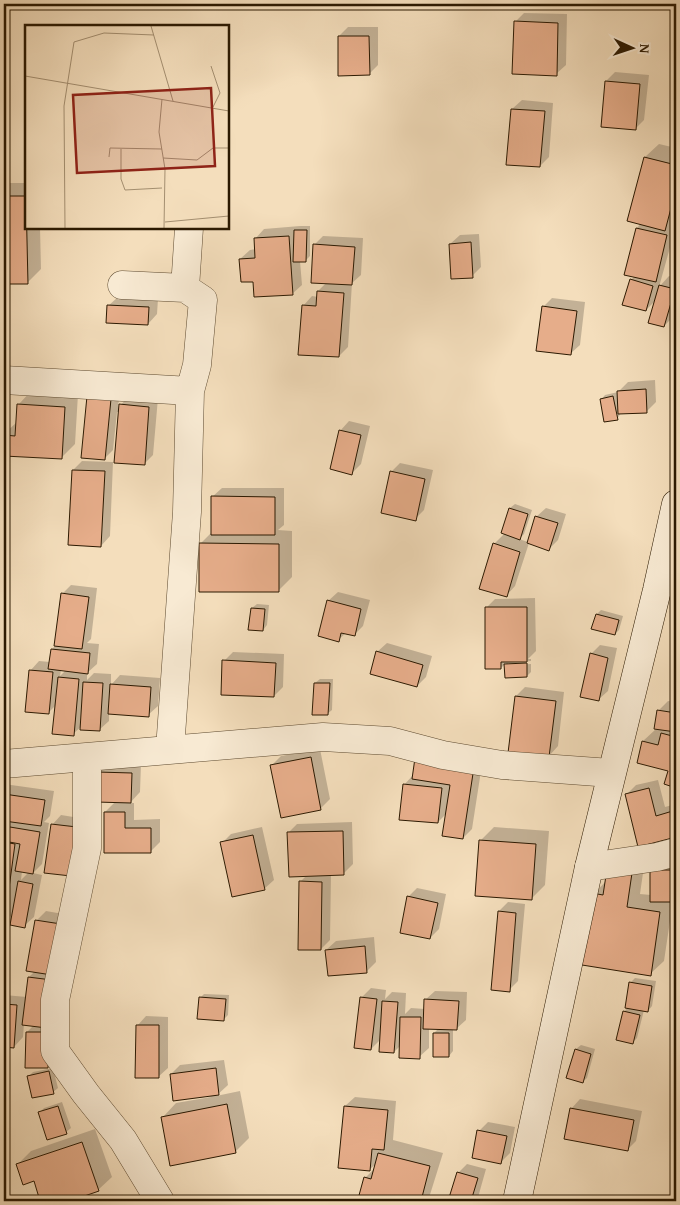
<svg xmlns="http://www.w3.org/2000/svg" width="680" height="1205" viewBox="0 0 680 1205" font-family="'Gentium Book Plus',serif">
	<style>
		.shadow { fill: #0003; fill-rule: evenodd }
		.building { fill: #e6ad8a; stroke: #2b1901 }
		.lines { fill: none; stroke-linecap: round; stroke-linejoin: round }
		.minor-casing { stroke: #5d4a30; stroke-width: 29 }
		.secondary-casing { stroke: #2b1901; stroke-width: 29 }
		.minor { stroke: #f8ead3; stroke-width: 28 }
		.secondary { stroke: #f8ead3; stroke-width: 28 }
		.inset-road { fill: none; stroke: #a48f71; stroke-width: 1 }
		.view { fill: #8f2418; fill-opacity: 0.15; stroke: #8f2418; stroke-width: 2.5 }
		.inset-edge { fill: none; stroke: #2b1901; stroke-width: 2.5 }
	</style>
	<rect width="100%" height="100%" fill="#f4debc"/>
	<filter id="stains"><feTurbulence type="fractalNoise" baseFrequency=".004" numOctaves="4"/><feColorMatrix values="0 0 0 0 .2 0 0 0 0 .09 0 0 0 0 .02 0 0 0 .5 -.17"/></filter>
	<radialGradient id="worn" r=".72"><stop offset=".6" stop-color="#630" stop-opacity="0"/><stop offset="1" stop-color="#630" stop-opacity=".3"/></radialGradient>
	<path class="shadow" d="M524 13 567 14 566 65 556 74 515 22Z
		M348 27H378V65L369 74 339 36Z
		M615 72 649 75 644 120 635 129 606 81Z
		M4 100H9L7 162 4 165Z
		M522 100 553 103 549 157 540 166 508 164 512 109Z
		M659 144 676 148V218L670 225 676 226 659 287 669 276 676 278V306L673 317 664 326 656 300 646 310 631 280 635 276 637 228 641 223 645 157Z
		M4 183H26V228H40L41 269 27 283H4Z
		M300 226H310V256L305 261H300L302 285 292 294 254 280 240 259 250 250 256 249 255 239 264 229Z
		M479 234 481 267 472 276 450 244 460 235Z
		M323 236 363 238 361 275 352 283 348 347 339 356 303 306 312 296 318 297V291L327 282 314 245Z
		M118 297 158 299 157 314 148 324 108 306Z
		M552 298 585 302 580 345 570 354 543 307Z
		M655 380 656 402 646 412 621 413 617 419 601 400 605 395 618 392 628 382Z
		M32 390 78 394 75 444 61 458 4 455V434L17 422 19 404Z
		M120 390 118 408 129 396 158 398 153 455 144 464 120 412H117L113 450 104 459 88 397Z
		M349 421 370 426 361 464 352 473 340 431Z
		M82 461 113 462 110 536 101 546 73 470Z
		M400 463 433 470 424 510 415 519 391 472Z
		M222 488H284V525L278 530 292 531V577L278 591 200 544 212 532V497Z
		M515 504 532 510 524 534 519 539 528 542 536 517 546 508 566 514 558 540 549 549 529 543 515 586 506 596 494 544 505 533 502 532 510 508Z
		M71 585 97 588 91 639 87 643 99 644 97 664 87 673V680L94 673 111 674V685L120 675 160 678 158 706 148 715 109 713V721L99 730 82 726 73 734 56 705 48 713 30 671 39 661 50 662 52 649 55 646 62 594ZM61 670H66L60 676Z
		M338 592 370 600 363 626 354 635 346 633 338 640 328 601Z
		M535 598 536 651 528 659H531V661L508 663V665L531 664V672L527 676 506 677V663L501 668 486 608 495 599Z
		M257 604 269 605 267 625 263 630 252 608Z
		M601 610 623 616 619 630 615 634 597 614Z
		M387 643 432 656 426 677 417 686 377 652Z
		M600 645 617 648 608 691 598 700 591 654Z
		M233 652 284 654 283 687 274 696 224 661Z
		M320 679H333L332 710 327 714 315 683Z
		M525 687 564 692 558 746 549 756 516 696Z
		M668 701 676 702V786L666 784 669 770 638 762 643 741 656 729 659 710Z
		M320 749 330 799 320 809 272 765 281 756Z
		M483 758 472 829 463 838 447 813 438 822 404 785 413 775Z
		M107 763 141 764 140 792 130 803H134V820L160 819V842L151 851 105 812 116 801 98 772Z
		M658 780 665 807 676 804V836L639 845 627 794 636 785Z
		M4 784 54 791 50 816 44 822 49 823 42 864 33 873 42 875 34 917 24 926 13 914 4 923ZM22 871 29 872 21 880Z
		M61 815 86 819 46 872 52 825Z
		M352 822 353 864 344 873 331 874 330 940 321 949 300 882 307 875 288 833 297 824Z
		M262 827 274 880 264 889 222 843 231 834Z
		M494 827 549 831 545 885 531 899 480 841Z
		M645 859 640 894 651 895 661 861H676V901H673L664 961 650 974 594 894 606 881Z
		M417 888 446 894 439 929 430 938 408 897Z
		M508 902 525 904 518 981 509 990 499 911Z
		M46 911 69 915 57 1058 47 1067 27 1032 34 1025 24 1024 23 1037 14 1047 4 1046V995L27 997 29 977 35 971 28 970 37 920Z
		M374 937 376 962 367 971 326 950 336 941Z
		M635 978 656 981 652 1006 648 1011 644 1010 637 1038 632 1043 624 1012 628 1007 630 983Z
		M371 988 386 990 385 999 392 992 406 993 405 1014 411 1008 425 1009V1000L435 991 467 992 466 1020 456 1029H453V1051L449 1056 434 1033 439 1028H429V1048L419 1057 401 1045 394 1052 381 1039 371 1049 361 998Z
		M204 994 229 995 228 1015 224 1019 200 998Z
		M146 1016 168 1017V1068L158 1077 137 1026Z
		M581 1045 595 1049 587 1078 582 1082 576 1049Z
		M224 1060 228 1085 216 1096 240 1091 249 1138 235 1152 163 1117 176 1103 211 1097 171 1074 180 1065Z
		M53 1068 58 1088 53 1092 29 1076 33 1072Z
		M355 1097 396 1101 393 1140 443 1153 428 1201H373L360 1198 365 1178 375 1168 377 1163 369 1170 345 1106Z
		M580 1099 642 1111 636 1141 627 1150 571 1109Z
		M62 1102 71 1128 66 1132 39 1113 44 1108Z
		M488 1122 515 1127 510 1153 501 1162 479 1131Z
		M95 1129 112 1177 98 1190 66 1201H41L34 1180 18 1164 31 1151Z
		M467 1164 486 1169 477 1201H450L458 1173Z"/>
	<path class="building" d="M514 21 558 23 557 76 512 74Z
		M338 36H369L370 75 338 76Z
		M605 81 640 84 636 130 601 127Z
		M511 109 545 111 540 167 506 165Z
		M644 157 676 165V189L665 231 627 221Z
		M4 196H26L28 284H4Z
		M636 228 667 235 656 282 624 275Z
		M294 230H307L306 262H293Z
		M289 236 293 295 254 297 253 282H241L239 259 255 258 254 238Z
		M471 242 473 278 451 279 449 244Z
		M313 244 355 247 352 285 311 283Z
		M630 279 653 286 646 311 622 305Z
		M659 285 675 289 664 327 648 323Z
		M317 291 344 293 339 357 298 355 302 305 316 306Z
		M107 305 149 307 148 325 106 323Z
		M542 306 577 311 571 355 536 351Z
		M646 389 647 413 618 414 617 391Z
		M87 396 111 399 105 460 81 458Z
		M613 396 618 420 604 422 600 399Z
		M17 404 65 407 62 459 4 456V435L15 436Z
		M119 404 149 407 145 465 114 463Z
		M339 430 361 435 352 475 330 469Z
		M72 470 105 471 101 547 68 545Z
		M390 471 425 479 416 521 381 513Z
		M211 496 275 497V535H211Z
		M509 508 528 514 520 540 501 533Z
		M535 516 558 523 549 551 527 543Z
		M199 543 279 544V592H199Z
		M493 543 520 552 507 597 479 589Z
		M61 593 89 597 82 649 54 646Z
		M327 600 361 609 355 636 341 633 339 642 318 636Z
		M485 607H527V662H501V669H485Z
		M251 608 265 609 263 631 248 630Z
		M596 614 619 620 615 635 591 629Z
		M51 649 90 653 88 674 48 669Z
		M376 651 423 665 417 687 370 674Z
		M590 653 608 658 599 701 580 697Z
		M222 660 276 663 274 697 221 695Z
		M527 663V677L505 678 504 664Z
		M29 670 53 672 49 714 25 712Z
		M58 677 79 679 74 736 52 734Z
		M83 682 103 683 100 731 80 730Z
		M314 683H330L328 715H312Z
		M110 684 151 687 149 717 108 714Z
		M515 696 556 701 549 757 508 753Z
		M657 710 676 713V732L654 729Z
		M661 733 676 737V788L664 784 668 771 637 763 642 741 658 745Z
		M311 757 321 810 281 818 270 765Z
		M415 758 474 767 463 839 442 836 450 785 412 779Z
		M97 772 132 773 131 803 96 802Z
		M403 784 442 788 438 823 399 820Z
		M649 788 656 816 676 810V837L638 847 625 794Z
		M4 794 45 800 41 826 4 821Z
		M104 812H125V828H151V853H104Z
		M51 824 77 827 71 876 44 873Z
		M4 826 40 832 33 874 15 871 20 844 4 841Z
		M343 831 344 875 289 877 287 832Z
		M253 835 265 890 232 897 220 842Z
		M479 840 536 844 532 900 475 896Z
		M4 842 15 844 4 925Z
		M607 869 632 873 627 907 660 912 651 976 582 965 592 893 603 895Z
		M650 870H676V902H650Z
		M18 881 33 884 25 928 10 925Z
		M299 881 322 882 321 950H298Z
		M407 896 438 903 430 939 400 933Z
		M498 911 516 913 510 992 491 990Z
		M35 920 61 924 52 975 26 971Z
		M365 946 367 973 328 976 325 950Z
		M28 977 52 980 47 1028 22 1025Z
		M629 982 652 986 648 1012 625 1008Z
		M199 997 226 999 224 1021 197 1019Z
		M360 997 377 999 371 1050 354 1048Z
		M424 999 459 1001 457 1030 423 1029Z
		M382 1001 398 1002 394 1053 379 1052Z
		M4 1004 17 1005 14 1048 4 1047Z
		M623 1011 640 1015 633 1044 616 1040Z
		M400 1017H421L420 1059 399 1058Z
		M136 1025H159V1078H135Z
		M26 1032H49L48 1068H25Z
		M433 1033H449V1057H433Z
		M575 1049 591 1054 583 1083 566 1078Z
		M216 1068 219 1095 173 1101 170 1074Z
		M49 1071 54 1094 32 1098 27 1076Z
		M227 1104 236 1153 170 1166 161 1117Z
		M58 1106 67 1134 47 1140 38 1112Z
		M344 1106 388 1110 384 1150 372 1149 370 1171 338 1168Z
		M570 1108 634 1120 628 1151 564 1139Z
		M477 1130 507 1136 501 1164 472 1158Z
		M82 1142 99 1191 70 1201H40L34 1181 23 1185 16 1164Z
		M378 1153 430 1166 421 1201H368L358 1199 364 1177 371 1179Z
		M457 1172 478 1178 471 1201H448Z"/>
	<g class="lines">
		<g class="minor-casing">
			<path id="minor" d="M122 285 185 288 203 300 197 365 190 391 187 512 170 749
				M185 288 189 228
				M4 380 190 391
				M87 757V848L55 1000V1051L86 1094 123 1140 160 1201
				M4 764 323 737 390 741 443 755 502 765 611 773
				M589 867 657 857 676 852"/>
		</g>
		<g class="secondary-casing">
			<path id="secondary" d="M517 1201 589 867 657 590 676 504"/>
		</g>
		<use href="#minor" class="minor"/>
		<use href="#secondary" class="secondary"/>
	</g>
	<g transform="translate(25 25)">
		<rect width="204" height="204" fill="#f4debc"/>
		<path class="inset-road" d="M126 1 148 76M186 41 195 68 188 82M0 51 204 86M137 74 134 107 140 144 139 203M96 124V154L100 165 137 163M84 132 85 123 137 124M138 133 172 135 188 123H204M140 197 204 191M40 203 39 81 49 17 79 8 129 10"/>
		<path class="view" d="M186 63 190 141 52 148 48 70Z"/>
		<rect width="204" height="204" class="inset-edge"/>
	</g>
	<rect width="680" height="1205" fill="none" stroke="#f4debc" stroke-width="20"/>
	<rect x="5" y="5" width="670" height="1195" fill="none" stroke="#2b1901" stroke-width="2.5"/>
	<rect x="10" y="10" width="660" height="1185" fill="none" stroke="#2b1901"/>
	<g transform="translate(632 48) rotate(93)" stroke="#f8ead3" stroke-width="4" paint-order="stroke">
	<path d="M0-4L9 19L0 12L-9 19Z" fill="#2b1901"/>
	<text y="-8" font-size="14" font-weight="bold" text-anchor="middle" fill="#2b1901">N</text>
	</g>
	<rect width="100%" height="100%" filter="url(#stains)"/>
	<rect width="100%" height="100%" fill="url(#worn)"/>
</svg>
